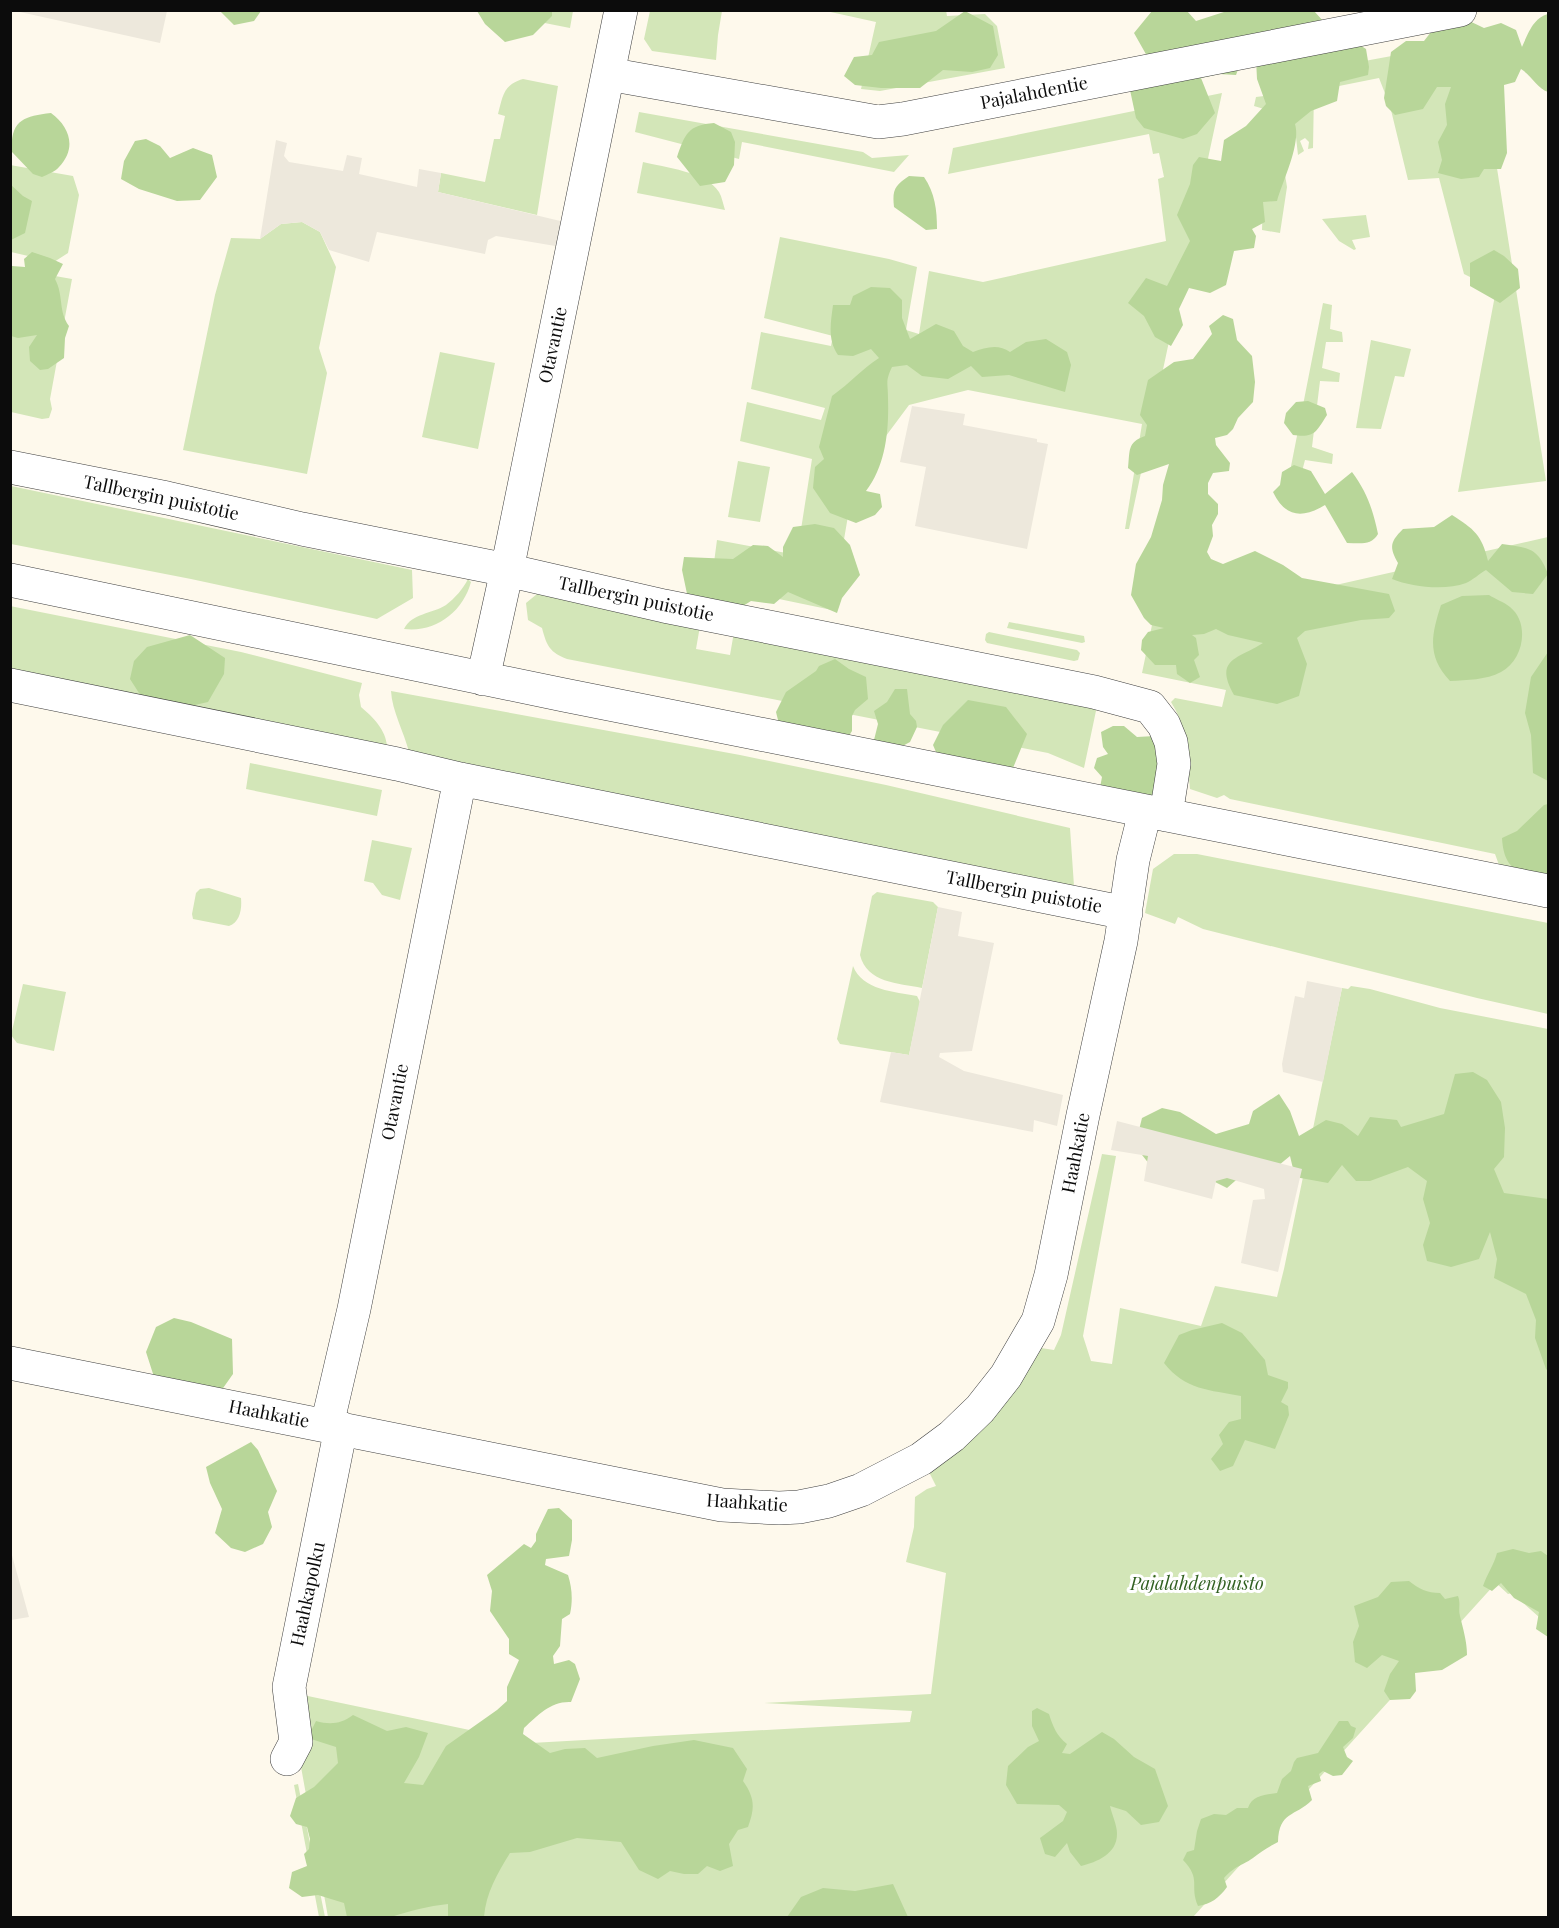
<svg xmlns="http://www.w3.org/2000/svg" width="1559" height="1928" viewBox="0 0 1559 1928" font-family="'Playfair Display',serif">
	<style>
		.green { fill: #d3e6b8 }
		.forest { fill: #b8d699 }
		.plaza { fill: #ede8dc }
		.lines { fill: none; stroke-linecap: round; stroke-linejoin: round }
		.minor-casing { stroke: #3f3f3f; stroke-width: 34 }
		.minor { stroke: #fff; stroke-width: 33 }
		.labels { text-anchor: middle; stroke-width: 6; stroke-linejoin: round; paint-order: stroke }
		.street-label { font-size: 18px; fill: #0c0c0c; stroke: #fff }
		.park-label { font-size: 18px; font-style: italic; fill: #316021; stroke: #fff }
	</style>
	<rect width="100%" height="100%" fill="#fef9ec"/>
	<path class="green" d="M946 10 947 16 985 14 997 26 1005 68 880 91 861 89 876 22 826 11Z
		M484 11H573L570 28Z
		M650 11H722L718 35 716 60 652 51 644 39Z
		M1500 36 1478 47 1546 481 1458 492 1496 290 1464 274 1439 178 1408 180 1390 106 1379 78 1314 91 1313 148 1308 149 1309 142 1305 138 1300 141 1304 151 1298 155 1293 111 1305 72Z
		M523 79 558 86 537 215 438 192 441 173 485 182 494 139H500L505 116 498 114C503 96 503 85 523 79Z
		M1222 93 1129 529H1125L1142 424 968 390 909 405 877 448 849 510 832 610 711 585 717 540 797 555 812 459 740 441 747 402 821 420 825 408 751 389 761 332 831 346 833 336 764 318 780 237 889 259 917 267 906 330 919 334 929 271 983 282 1166 241 1158 179 1164 177 1159 153 1153 154 1149 134 948 174 953 148Z
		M1272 95 1287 187 1280 233 1262 230 1265 127 1264 109 1254 106 1256 97Z
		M639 112 863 152 872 158 909 155 894 172 742 142 739 159 635 132Z
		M643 162C664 167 707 172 719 192 722 197 723 204 725 210L637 193Z
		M10 165 73 176 79 195 68 253 54 262 11 252Z
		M1366 215 1370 237 1352 240 1356 249 1354 250 1339 241 1322 219Z
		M302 222 320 232 336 267 319 348 327 373 307 474 183 450 215 295 231 238 260 239 281 224Z
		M10 268 72 279 50 399 52 409 49 418 42 419 11 412Z
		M1323 303 1332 305 1330 329 1342 332 1343 342H1326L1322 368 1340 373 1339 382 1320 381 1312 447 1333 454 1332 464 1305 460 1295 498 1285 497Z
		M1371 340 1411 349 1404 377 1395 376 1381 429 1356 428Z
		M440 352 495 363 478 449 422 437Z
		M738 461 770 467 760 522 728 517Z
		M11 486 412 570 413 598 377 619 191 579 11 544Z
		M1548 537V874L1499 865 1495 854 1230 799 1224 795 1217 798 1190 789C1187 757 1189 730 1171 702L1175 698 1222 707 1226 690 1142 673 1167 553 1318 589Z
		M468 579 471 582C463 612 435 633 404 629 412 613 432 614 446 605 455 598 463 589 468 579Z
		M537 594 700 626 696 649 730 655 734 632 1097 706 1084 768 1048 753 567 659C550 652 547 647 542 628L528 620 526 603Z
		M10 606 241 652 362 683 359 695 361 707C373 717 386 730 387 746L11 670Z
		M1009 622 1084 636 1085 642 1082 643 1007 628Z
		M989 632 1077 650 1080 653 1078 660 1074 661 987 643 985 640 986 634Z
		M391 691 740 755 886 785 1070 828 1074 886 409 752C404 732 392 711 391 691Z
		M250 763 382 790 377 816 246 789Z
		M372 840 412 848 400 900 382 895 373 883 364 881Z
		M1174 854H1197L1548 923V1014L1477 998 1203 929 1178 917 1175 924 1145 913 1153 869Z
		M209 888 241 898C242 909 240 922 229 926L193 919 192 914 196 893 200 889Z
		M877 892 933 902 938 907 922 988C898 983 867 983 860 955L872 896Z
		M853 966C862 990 895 992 917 996L920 1002 909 1055 840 1044 837 1039Z
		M23 984 66 992 54 1051 17 1043 11 1035Z
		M1351 986 1370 989 1440 1008 1548 1029V1625L1512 1593 1508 1594 1496 1583 1193 1917H328L296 1739 303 1695 531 1743 910 1722 912 1711 764 1703 931 1694 946 1573 906 1562 914 1527 915 1497 927 1489 936 1486 923 1460 1028 1346 1054 1350 1061 1335 1102 1154 1116 1156 1083 1336 1091 1361 1112 1364 1120 1308 1201 1326 1215 1286 1277 1297 1284 1269 1342 988 1348 989Z
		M298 1784 325 1917H319L294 1785Z"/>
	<path class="forest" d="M220 11H261L254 21 234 25Z
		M477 11H552V16L533 35 505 42 485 24Z
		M965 11 993 26 998 55 990 68 972 72 943 70 920 88H881L855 85 844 76 854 57 872 55 879 42 936 31Z
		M1152 11H1187L1196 21 1227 11H1314L1324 22 1366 49 1369 67 1368 75 1340 82 1337 101 1311 111 1295 124C1301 144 1283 180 1277 201L1263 202 1265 222 1252 229 1256 236 1254 248 1234 251 1226 285 1210 293 1189 288 1179 309 1183 325 1171 346 1155 337 1144 316 1128 303 1146 278 1167 286 1190 241 1177 215 1190 184 1193 165 1199 157 1221 161 1224 140 1246 126 1266 104 1257 79 1256 59 1239 67 1236 75 1219 74 1201 78 1215 113 1197 134 1183 139 1144 128 1136 118 1130 90 1147 56 1134 33Z
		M1548 14V92C1537 88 1532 76 1521 69L1515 82 1504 85 1507 153 1501 169H1484L1479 177 1461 179 1438 173 1442 160 1438 142 1447 125 1445 104 1451 87H1437L1423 109 1395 115 1386 106 1384 98 1391 52 1406 41H1424L1431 32 1463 18 1484 28 1501 23 1516 30 1522 47C1528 34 1533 18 1548 14Z
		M51 113C70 127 77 148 59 167 55 172 48 174 42 177L33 174 12 152C10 121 23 116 51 113Z
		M714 123 731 132 735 142 734 165 725 182 700 186 677 157C685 134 688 125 714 123Z
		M146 139 160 146 170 158 193 148 212 155 217 177 200 200 177 201 139 189 121 179 124 161 135 141Z
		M909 176 924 177C935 193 937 210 937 229L926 230 894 207C892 190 895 185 909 176Z
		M10 184 23 196 32 201 25 233 11 240Z
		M1494 250 1504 256 1518 269 1520 288 1500 303 1470 286V263Z
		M32 252 50 258 63 264 55 279C64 296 58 311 69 326L65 338 64 358 48 369 40 370 30 361 29 347 37 335 18 338 11 336V268L12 266 25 267 24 259Z
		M871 287 890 288 902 300V318L910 339 936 324 954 331 963 346 973 352C986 347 999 344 1010 352L1026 342 1046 339 1067 352 1071 365 1065 392 1009 375 982 377 971 366 948 379 922 376 907 365 892 367C885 382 888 382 888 398 889 430 886 465 866 491L880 494 882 507 875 515 856 523 830 513 813 488 815 467 824 459 819 447 832 396C850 383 862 369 879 358L871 349 853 356 838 355C827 340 831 321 833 305H850L853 296Z
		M1223 315 1233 319 1237 340 1252 356 1255 382 1253 402 1238 418 1233 429 1227 435 1215 438 1216 445 1230 463 1229 471 1213 473 1208 483V494L1218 504V514L1212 525 1213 536 1207 552 1211 559 1223 564 1255 551 1283 565 1302 578 1389 594 1395 611 1389 618 1361 620 1305 631 1297 638 1307 664 1299 696 1277 704 1234 695C1213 658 1239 659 1263 643L1228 635 1216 629 1204 634 1192 635 1196 638 1199 655 1194 660 1200 677 1190 683 1177 674 1176 665H1155L1141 650 1142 640 1148 632 1164 628 1151 625 1144 618 1131 595 1136 564 1151 537 1162 500 1163 485 1169 464 1137 475 1128 468C1130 451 1127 442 1145 436L1147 425 1140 415 1148 380 1174 362 1193 359 1212 334 1209 326Z
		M1308 401 1325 408 1327 415C1316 432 1315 438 1293 435L1284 423 1286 413 1296 402Z
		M1294 465 1311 471 1325 494 1352 472C1367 492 1373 510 1378 534 1371 546 1360 543 1347 543L1325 505C1302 519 1285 517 1273 492L1280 485 1282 472Z
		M1452 515C1474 529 1482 535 1488 561L1502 544C1528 548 1538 547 1548 574L1533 594 1512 592 1486 570C1479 574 1473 580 1466 583 1445 591 1412 587 1392 579L1398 563C1389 547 1390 542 1403 529L1434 527Z
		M815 524 834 528 850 545 860 575 842 598 837 613 788 592 774 604 751 601 743 606 690 608 682 570 684 557 733 559 753 545 768 546 783 557V547L793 527Z
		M1489 595C1495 599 1504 602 1510 607 1530 623 1524 660 1501 672 1486 680 1467 680 1450 681 1427 656 1431 636 1441 605L1462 596Z
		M190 635 225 658 224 674 208 702 168 711 146 704 130 679 134 661 147 647Z
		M1548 652V781L1533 773 1531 735 1525 713 1531 677Z
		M835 659 849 669 866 677 868 699 855 710 852 716V731L843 745 777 734 778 720 776 712 786 692 816 671 819 666Z
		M895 689H907L910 714 916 721 917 727 910 742 895 750 874 740 878 724 874 711 887 702Z
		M968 700 1006 707 1027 734 1013 768 939 759 933 745 943 725Z
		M1113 726H1124L1137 737 1155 736 1166 746 1154 801 1099 793 1102 777 1094 768 1097 758 1108 754 1103 747 1101 732Z
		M1548 804V879C1520 873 1504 872 1502 838L1517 831 1544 805Z
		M1473 1072 1487 1080 1501 1102 1505 1128 1504 1157 1494 1169 1504 1193 1548 1199V1371L1546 1369 1535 1338 1536 1320 1526 1294 1494 1278 1497 1259 1490 1232 1479 1259 1451 1267 1427 1261 1423 1245 1430 1223 1423 1199 1427 1181 1408 1167 1370 1181H1356L1342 1165 1328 1183 1295 1177 1290 1156 1273 1170 1243 1174 1227 1188 1213 1181 1157 1174 1135 1146 1142 1118 1162 1108 1180 1112 1216 1134 1249 1124 1253 1111 1279 1094 1290 1111 1299 1136 1326 1120 1342 1124 1358 1136 1370 1117 1397 1120 1401 1127 1444 1114 1455 1074Z
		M174 1318 191 1322 232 1339 233 1374 221 1391 155 1380 146 1352 156 1327Z
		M1222 1323 1242 1333 1265 1360 1268 1375 1288 1382V1388L1281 1402 1288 1406 1289 1415 1275 1449 1245 1440 1233 1466 1220 1471 1211 1459 1223 1444 1219 1435 1229 1422 1241 1419V1396C1210 1390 1185 1390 1164 1363L1179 1335 1192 1330Z
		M251 1442 258 1450 277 1491 268 1512 272 1527 263 1544 245 1552 231 1548 215 1533 222 1509 210 1483 206 1467Z
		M559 1508 572 1520V1540L569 1556 546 1559 545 1565 568 1575C572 1588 573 1600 570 1614L562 1619 560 1646 553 1656 554 1664 569 1660 575 1664 580 1679 571 1702C551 1701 538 1715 524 1728L523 1734 550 1753 565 1749 585 1748 597 1758 653 1746 694 1740 733 1748 747 1769 743 1781C755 1798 755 1808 748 1827L738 1830 729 1844 733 1866 720 1871 707 1866 698 1874H684L670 1871 658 1879 639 1870 621 1842 577 1838 530 1852 510 1853C497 1874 486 1893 484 1917H448V1904C428 1906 410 1911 391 1917 381 1920 359 1917 347 1917L344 1903 318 1895 302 1897 289 1888 292 1872 307 1866 304 1854 309 1849 310 1839 307 1827 296 1824 290 1816 296 1798 314 1787 338 1763 336 1747 311 1739 310 1733 316 1721C330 1725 341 1724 353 1715L387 1731 406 1727 428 1733 419 1757 404 1783 423 1785 446 1746 497 1710 507 1701V1687L519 1660 509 1654V1639L490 1611 492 1591 487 1575 524 1544 531 1548 536 1541V1534L548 1509Z
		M1513 1549 1529 1553 1541 1551 1548 1556V1637L1536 1629 1539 1612 1514 1598 1501 1583 1492 1591 1483 1586C1487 1574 1494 1565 1497 1553Z
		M1409 1581C1419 1589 1427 1593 1440 1593L1445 1599 1458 1596C1461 1604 1458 1609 1460 1616 1463 1629 1467 1641 1467 1655L1442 1670 1415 1673 1416 1691 1410 1699 1390 1700 1384 1691 1390 1674 1399 1661 1382 1655 1367 1668 1355 1662 1353 1642 1359 1626 1354 1606 1378 1597 1391 1582Z
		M1037 1708 1049 1714C1053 1727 1057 1736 1067 1744L1062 1753 1070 1754 1102 1732 1114 1739 1134 1757 1155 1769 1168 1806 1159 1822 1141 1825 1126 1811 1110 1806C1112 1815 1117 1825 1117 1834 1117 1854 1097 1862 1081 1866L1070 1852 1067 1843 1055 1857 1045 1854 1040 1838 1063 1821 1067 1812 1059 1805 1017 1804 1006 1785 1008 1766 1028 1747 1039 1741 1032 1726V1711Z
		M1339 1721H1348L1351 1726 1356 1728 1353 1738 1343 1747 1347 1757 1353 1761 1342 1775 1333 1776 1323 1771 1319 1774 1321 1781 1308 1786 1312 1800C1295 1817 1279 1811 1278 1842 1268 1847 1261 1852 1253 1858 1240 1867 1236 1865 1224 1878L1227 1887C1219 1898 1211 1904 1198 1906 1189 1885 1202 1880 1183 1860L1187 1852 1194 1850 1197 1831 1201 1819 1214 1814 1226 1815 1237 1808H1248C1252 1795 1265 1795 1277 1793L1282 1779 1291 1771 1294 1762 1297 1758 1318 1753Z
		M893 1884 908 1917H787L801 1897 823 1888 855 1891Z"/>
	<path class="plaza" d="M11 10H167V11L160 43Z
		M276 140 287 143 284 156 289 162 343 171 347 155 362 158 359 174 417 187 419 169 441 173 438 192 577 225 573 249 496 236 488 240 485 254 377 232 369 262 329 250 320 232 302 222 281 224 260 239Z
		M912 406 965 414 963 425 1037 439V442L1048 444 1027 549 915 526 926 467 900 462Z
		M938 907 962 912 958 936 994 943 972 1051 940 1053 939 1057 964 1071 1063 1095 1057 1126 1034 1120 1033 1132 880 1102 891 1052 909 1055Z
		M1307 981 1342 988 1323 1082 1283 1072 1282 1064 1295 996 1304 998Z
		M1117 1121 1302 1169 1278 1272 1241 1263 1253 1200 1265 1199 1264 1189 1227 1178 1216 1181 1212 1199 1144 1181 1148 1156 1111 1150Z
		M10 1548 29 1617 11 1620H10Z"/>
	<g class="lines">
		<g class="minor-casing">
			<path id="minor" d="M608 74 878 122 903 119 1460 10
				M10 467 167 498 302 529 507 570 664 606 1094 692 1150 707 1164 725 1171 742 1174 764 1166 815
				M10 580 564 695 1548 891
				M483 679 507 570 621 10
				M10 685 397 764 460 779 1126 913
				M10 1363 722 1505 779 1508 799 1507 829 1501 861 1490 921 1459 952 1436 980 1409 1006 1376 1038 1321 1051 1275 1083 1115 1121 941 1133 860 1145 812
				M327 1425 354 1309 460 779
				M287 1759 296 1742 289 1687 341 1428"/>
		</g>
		<use href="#minor" class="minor"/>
	</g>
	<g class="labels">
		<g class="street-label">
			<text transform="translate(1034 93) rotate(-11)" y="6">Pajalahdentie</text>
			<text transform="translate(553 345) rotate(-78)" y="6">Otavantie</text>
			<text transform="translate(161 498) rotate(12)" y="6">Tallbergin puistotie</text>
			<text transform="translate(636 599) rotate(12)" y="6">Tallbergin puistotie</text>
			<text transform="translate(1024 892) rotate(11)" y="6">Tallbergin puistotie</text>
			<text transform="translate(395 1102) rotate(-79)" y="6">Otavantie</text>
			<text transform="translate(1076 1153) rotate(-79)" y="6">Haahkatie</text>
			<text transform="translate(269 1414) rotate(11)" y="6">Haahkatie</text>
			<text transform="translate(747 1503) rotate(4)" y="6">Haahkatie</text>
			<text transform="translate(308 1594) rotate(-78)" y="6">Haahkapolku</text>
		</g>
		<g class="park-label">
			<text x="1197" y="1590">Pajalahdenpuisto</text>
		</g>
	</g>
	<rect width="1559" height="1928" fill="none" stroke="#0c0c0c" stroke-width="24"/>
</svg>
